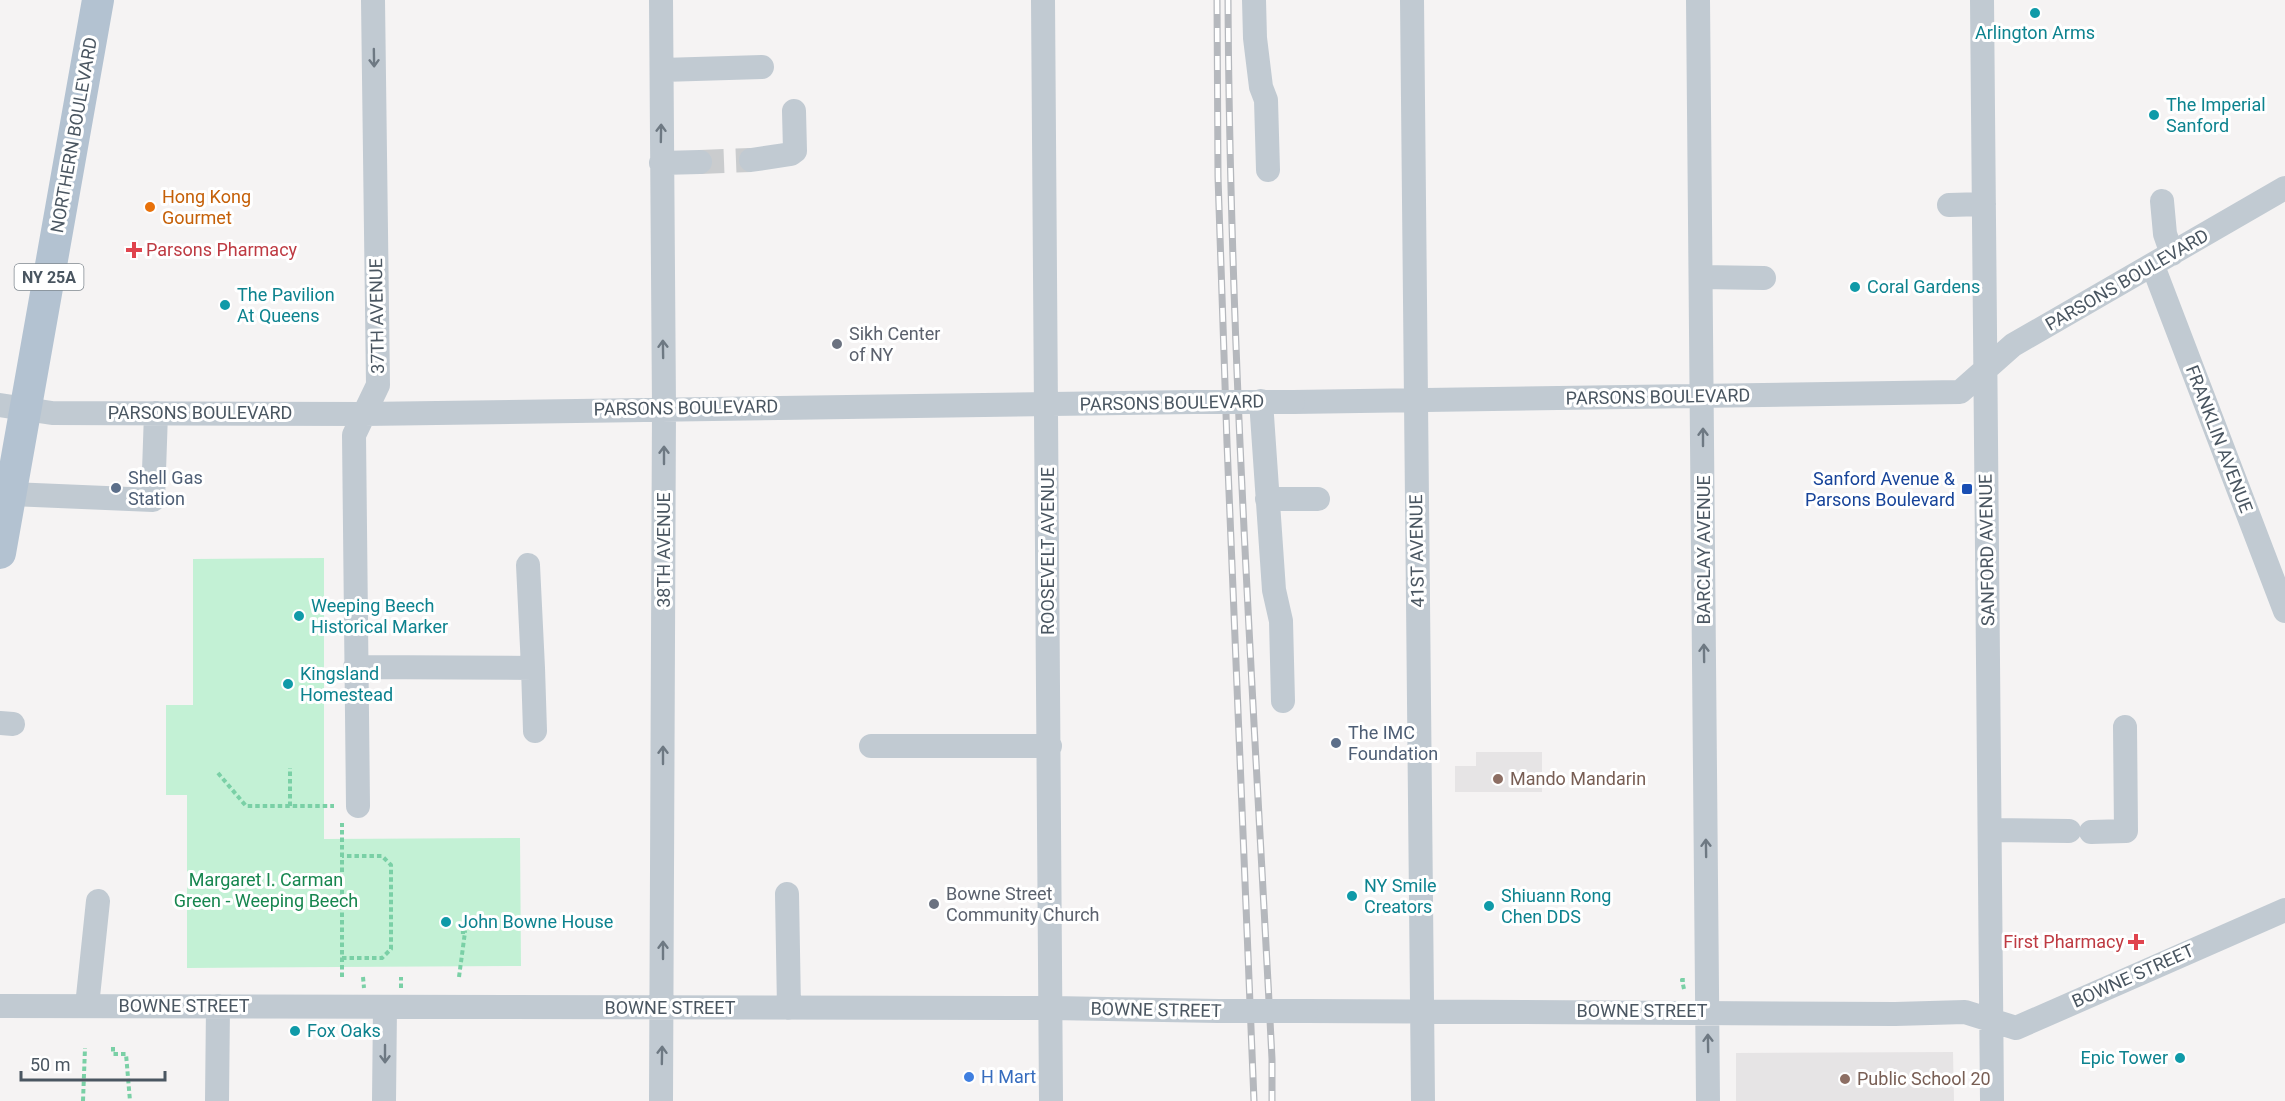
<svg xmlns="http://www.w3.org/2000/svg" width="2285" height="1101" viewBox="0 0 2285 1101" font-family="Roboto,sans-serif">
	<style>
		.education { fill: #e6e4e5 }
		.green { fill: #c3f1d5 }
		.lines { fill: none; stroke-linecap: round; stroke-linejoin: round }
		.minor-tunnel { stroke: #caccce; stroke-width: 24; stroke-dasharray: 24 12; stroke-linecap: butt }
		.path { stroke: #7ad0a6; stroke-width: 4; stroke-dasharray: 4.5 3; stroke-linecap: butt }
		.minor { stroke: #c1cad2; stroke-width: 24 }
		.major { stroke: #b3c2d1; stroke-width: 32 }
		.rail-casing { stroke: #b5b8bd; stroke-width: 7 }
		.rail { stroke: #fff; stroke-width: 4.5; stroke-dasharray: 14; stroke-linecap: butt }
		.minor-bridge { stroke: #c1cad2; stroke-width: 24 }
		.oneway { stroke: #6e7983 }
		.culture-dot { fill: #0f9aa8; stroke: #fff; stroke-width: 2 }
		.food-dot { fill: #e8710a; stroke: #fff; stroke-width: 2 }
		.health-dot { fill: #e0444e; stroke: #fff; stroke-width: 2 }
		.worship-dot { fill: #6b7280; stroke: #fff; stroke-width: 2 }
		.service-dot { fill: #5c6f8a; stroke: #fff; stroke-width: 2 }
		.transit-dot { fill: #1a4fb4; stroke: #fff; stroke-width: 2 }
		.education-dot { fill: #8d6e63; stroke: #fff; stroke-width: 2 }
		.shop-dot { fill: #3f7fe0; stroke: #fff; stroke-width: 2 }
		.labels { text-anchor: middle; stroke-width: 6; stroke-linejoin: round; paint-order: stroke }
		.shield { fill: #fff; stroke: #808990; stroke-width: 1.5 }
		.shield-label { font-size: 16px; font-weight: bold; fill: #4a5661 }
		.culture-label { font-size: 18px; fill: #0d838f; stroke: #fff; text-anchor: start }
		.street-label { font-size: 18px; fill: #4a5661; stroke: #fff }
		.food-label { font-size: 18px; fill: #c56008; stroke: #fff; text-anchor: start }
		.health-label { font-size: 18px; fill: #be3a42; stroke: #fff; text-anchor: start }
		.worship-label { font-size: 18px; fill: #5b616d; stroke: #fff; text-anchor: start }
		.service-label { font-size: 18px; fill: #4e5e75; stroke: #fff; text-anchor: start }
		.transit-label { font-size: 18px; fill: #164399; stroke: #fff; text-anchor: end }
		.education-label { font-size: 18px; fill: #785e54; stroke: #fff; text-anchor: start }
		.park-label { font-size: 18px; fill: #17864f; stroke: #fff }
		.shop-label { font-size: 18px; fill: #366cbe; stroke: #fff; text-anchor: start }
	</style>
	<rect width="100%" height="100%" fill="#f5f3f3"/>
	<path class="education" d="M1476 752H1542V792H1455V766H1476Z
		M1953 1052 1954 1101H1736V1053Z"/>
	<path class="green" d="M324 558V839L520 838 521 966 187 968V795H166V705H193V559Z"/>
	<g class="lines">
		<path class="minor-tunnel" d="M700 162 751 160"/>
		<path class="path" d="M302 693 333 692
			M218 773 246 806H334
			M290 806V768
			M342 958H382L391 949V865L382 856H342
			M342 977V823
			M363 977 364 988
			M459 977 465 932H460
			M401 988V977
			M1684 989 1682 980H1687
			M113 1047V1054H126L130 1101
			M83 1101 85 1048"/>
		<path class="minor" d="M1043 0 1051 1101
			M1254 0 1255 38 1261 87 1266 100 1268 170
			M1412 0 1423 1101
			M1698 0 1708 1101
			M1982 0 1992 1101
			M662 70 762 67
			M751 160 791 154 795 151 794 111
			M661 163 700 162
			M2162 201 2165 234 2172 254
			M1949 205 1984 204
			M2153 266 2285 611
			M1701 277 1764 278
			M1261 401 1274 590 1281 621 1283 701
			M1293 402 1960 392 2013 345 2285 188
			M0 405 52 413 364 414 1194 402
			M11 494 153 500 156 413
			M1267 499H1318
			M355 667 533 668 528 565
			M533 668 535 731
			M0 723 13 724
			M871 746H1050
			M358 806 354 435 378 385 373 0
			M1990 830 2069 831
			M2091 832 2126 831 2125 727
			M787 894 789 1008
			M0 1006 1052 1008 1219 1011
			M87 1006 98 901
			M1306 1011 1895 1014 1965 1012 2016 1028 2285 910
			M217 1101 218 1006
			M384 1101 385 1007
			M661 1101 664 408 661 0"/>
		<path class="major" d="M0 553 98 0"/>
		<g class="rail-casing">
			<path id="rail" d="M1217 0 1218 177 1227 443 1254 1101
				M1228 0C1230 354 1254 706 1272 1059V1101"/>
		</g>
		<use href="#rail" class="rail"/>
		<path class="minor-bridge" d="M1194 402H1293
			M1219 1011H1306"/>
	</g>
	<defs><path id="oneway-shaft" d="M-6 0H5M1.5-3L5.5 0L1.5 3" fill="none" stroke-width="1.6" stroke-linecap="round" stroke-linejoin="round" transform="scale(1.5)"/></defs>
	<g class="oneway">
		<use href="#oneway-shaft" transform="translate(374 58) rotate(89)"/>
		<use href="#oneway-shaft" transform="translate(661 133) rotate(-89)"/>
		<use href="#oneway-shaft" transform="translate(663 349) rotate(-91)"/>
		<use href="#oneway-shaft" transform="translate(1703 437) rotate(-90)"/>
		<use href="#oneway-shaft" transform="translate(664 455) rotate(-90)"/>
		<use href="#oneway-shaft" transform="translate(1704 653) rotate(-91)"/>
		<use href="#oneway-shaft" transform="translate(663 755) rotate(-90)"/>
		<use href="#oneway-shaft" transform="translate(1706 848) rotate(-91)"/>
		<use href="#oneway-shaft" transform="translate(663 950) rotate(-90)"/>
		<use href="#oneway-shaft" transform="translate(1708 1043) rotate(-91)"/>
		<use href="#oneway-shaft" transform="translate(385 1054) rotate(90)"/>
		<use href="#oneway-shaft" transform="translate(662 1055) rotate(-89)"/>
	</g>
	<g class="culture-dot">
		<circle cx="2035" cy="13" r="6"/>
		<circle cx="2154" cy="115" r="6"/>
		<circle cx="1855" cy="287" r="6"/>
		<circle cx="225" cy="305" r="6"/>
		<circle cx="299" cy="616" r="6"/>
		<circle cx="288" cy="684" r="6"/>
		<circle cx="1352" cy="896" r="6"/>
		<circle cx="1489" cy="906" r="6"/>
		<circle cx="446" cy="922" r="6"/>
		<circle cx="295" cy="1031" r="6"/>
		<circle cx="2180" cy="1058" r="6"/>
	</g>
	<circle class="food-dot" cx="150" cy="207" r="6"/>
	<g class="health-dot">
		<path d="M131 241h6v6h6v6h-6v6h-6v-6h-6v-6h6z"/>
		<path d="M2133 933h6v6h6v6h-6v6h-6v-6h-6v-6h6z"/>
	</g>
	<g class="worship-dot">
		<circle cx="837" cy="344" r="6"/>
		<circle cx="934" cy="904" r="6"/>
	</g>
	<g class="service-dot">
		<circle cx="116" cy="488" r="6"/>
		<circle cx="1336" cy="743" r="6"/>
	</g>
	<rect class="transit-dot" x="1961" y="483" width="12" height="12" rx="3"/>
	<g class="education-dot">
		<circle cx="1498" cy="779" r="6"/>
		<circle cx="1845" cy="1079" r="6"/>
	</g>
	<circle class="shop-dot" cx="969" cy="1077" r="6"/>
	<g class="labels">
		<rect class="shield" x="14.5" y="264" width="69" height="26" rx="4.5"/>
		<g class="shield-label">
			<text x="49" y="283">NY 25A</text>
		</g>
		<g class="culture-label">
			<text x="2035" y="39" text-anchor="middle">Arlington Arms</text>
			<text x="2166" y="111">The Imperial<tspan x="2166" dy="21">Sanford</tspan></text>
			<text x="1867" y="293">Coral Gardens</text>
			<text x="237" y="301">The Pavilion<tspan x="237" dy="21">At Queens</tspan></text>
			<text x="311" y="612">Weeping Beech<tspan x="311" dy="21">Historical Marker</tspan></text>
			<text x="300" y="680">Kingsland<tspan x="300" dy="21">Homestead</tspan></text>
			<text x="1364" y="892">NY Smile<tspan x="1364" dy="21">Creators</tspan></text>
			<text x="1501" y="902">Shiuann Rong<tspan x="1501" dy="21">Chen DDS</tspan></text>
			<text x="458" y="928">John Bowne House</text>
			<text x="307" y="1037">Fox Oaks</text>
			<text x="2168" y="1064" text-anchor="end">Epic Tower</text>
		</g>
		<g class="street-label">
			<text transform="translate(74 135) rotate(-80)" y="6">NORTHERN BOULEVARD</text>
			<text transform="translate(2127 280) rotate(-30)" y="6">PARSONS BOULEVARD</text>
			<text transform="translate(377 316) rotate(-91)" y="6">37TH AVENUE</text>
			<text transform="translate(1658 397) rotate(-1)" y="6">PARSONS BOULEVARD</text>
			<text transform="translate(1172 403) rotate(-1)" y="6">PARSONS BOULEVARD</text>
			<text transform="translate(686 408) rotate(-1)" y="6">PARSONS BOULEVARD</text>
			<text x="200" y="419">PARSONS BOULEVARD</text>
			<text transform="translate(2219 439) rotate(69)" y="6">FRANKLIN AVENUE</text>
			<text transform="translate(664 550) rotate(-90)" y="6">38TH AVENUE</text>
			<text transform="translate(1704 550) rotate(-90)" y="6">BARCLAY AVENUE</text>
			<text transform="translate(1987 550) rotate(-91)" y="6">SANFORD AVENUE</text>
			<text transform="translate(1048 551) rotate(-90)" y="6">ROOSEVELT AVENUE</text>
			<text transform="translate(1417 551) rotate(-91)" y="6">41ST AVENUE</text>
			<text transform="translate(2133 976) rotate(-24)" y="6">BOWNE STREET</text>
			<text x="184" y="1012">BOWNE STREET</text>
			<text x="670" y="1014">BOWNE STREET</text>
			<text transform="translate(1156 1010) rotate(1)" y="6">BOWNE STREET</text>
			<text x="1642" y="1017">BOWNE STREET</text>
		</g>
		<g class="food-label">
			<text x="162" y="203">Hong Kong<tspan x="162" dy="21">Gourmet</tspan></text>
		</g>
		<g class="health-label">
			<text x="146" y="256">Parsons Pharmacy</text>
			<text x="2124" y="948" text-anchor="end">First Pharmacy</text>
		</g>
		<g class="worship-label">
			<text x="849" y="340">Sikh Center<tspan x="849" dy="21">of NY</tspan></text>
			<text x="946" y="900">Bowne Street<tspan x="946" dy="21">Community Church</tspan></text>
		</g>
		<g class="service-label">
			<text x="128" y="484">Shell Gas<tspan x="128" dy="21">Station</tspan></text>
			<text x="1348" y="739">The IMC<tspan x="1348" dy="21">Foundation</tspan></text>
		</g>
		<g class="transit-label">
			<text x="1955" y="485">Sanford Avenue &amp;<tspan x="1955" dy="21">Parsons Boulevard</tspan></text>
		</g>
		<g class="education-label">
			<text x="1510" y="785">Mando Mandarin</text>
			<text x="1857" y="1085">Public School 20</text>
		</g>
		<g class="park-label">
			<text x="266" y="886">Margaret I. Carman<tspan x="266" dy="21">Green - Weeping Beech</tspan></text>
		</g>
		<g class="shop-label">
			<text x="981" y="1083">H Mart</text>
		</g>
	</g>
	<path d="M21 1071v9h144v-9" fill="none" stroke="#4a5661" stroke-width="3"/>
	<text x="30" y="1071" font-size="18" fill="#4a5661" stroke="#ffffff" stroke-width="4.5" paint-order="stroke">50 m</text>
</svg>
